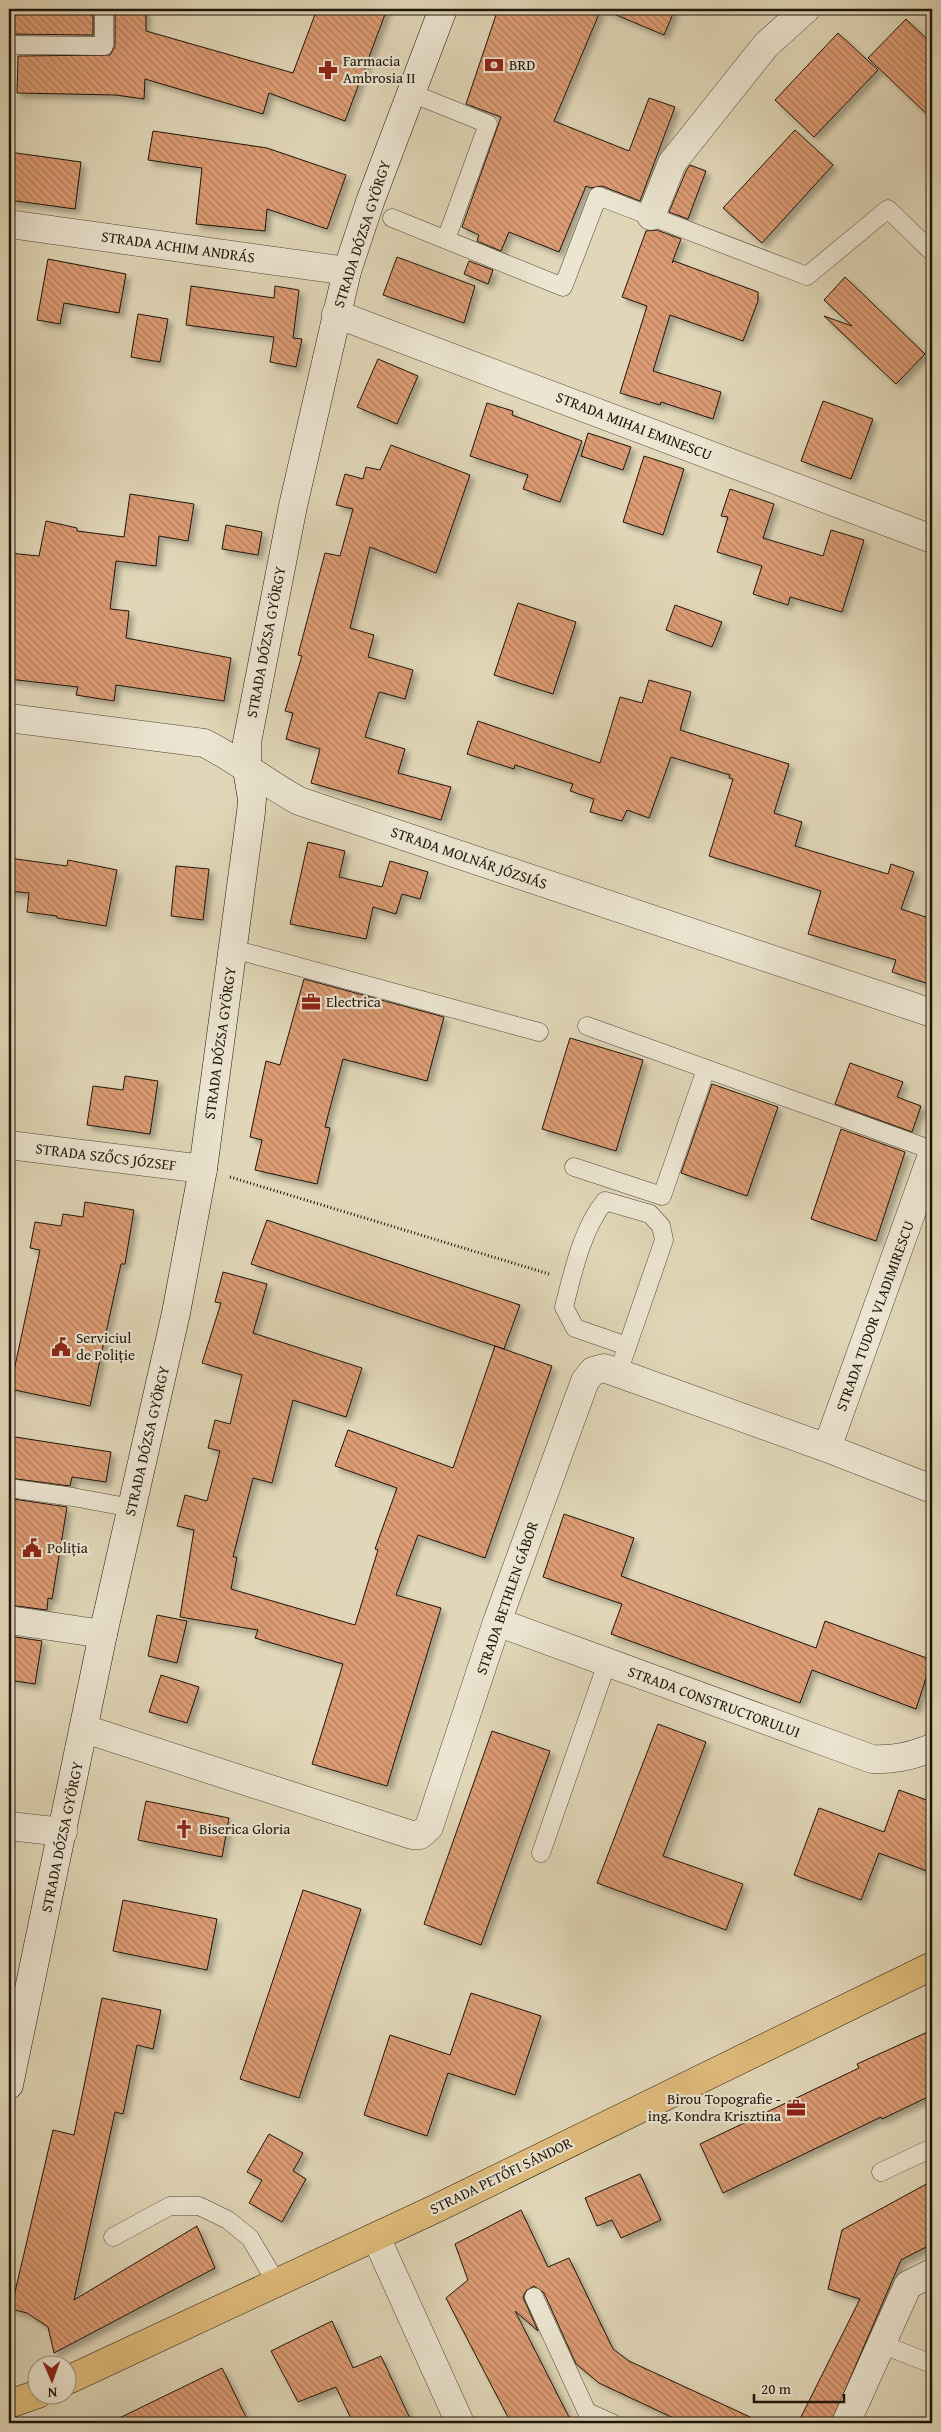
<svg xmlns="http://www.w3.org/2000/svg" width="941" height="2432" viewBox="0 0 941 2432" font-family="'Gentium Book Plus',serif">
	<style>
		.building { fill: url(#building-back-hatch); stroke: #1e150a; filter: url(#shadow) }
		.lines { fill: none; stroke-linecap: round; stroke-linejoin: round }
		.service-casing { stroke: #4f4636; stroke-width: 19 }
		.minor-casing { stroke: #4f4636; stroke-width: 29 }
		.tertiary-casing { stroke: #4f4636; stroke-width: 29 }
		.secondary-casing { stroke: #1e150a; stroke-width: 29 }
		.primary-casing { stroke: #1e150a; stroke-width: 29 }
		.path { stroke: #1e150a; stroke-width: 3; stroke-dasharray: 1 2.5; stroke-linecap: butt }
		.service { stroke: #ece5d1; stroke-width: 18 }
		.minor { stroke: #ece5d1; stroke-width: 28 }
		.tertiary { stroke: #ece5d1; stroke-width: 28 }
		.secondary { stroke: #ece5d1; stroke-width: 28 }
		.primary { stroke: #e0bc7c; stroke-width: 28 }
		.labels { text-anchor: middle; stroke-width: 4.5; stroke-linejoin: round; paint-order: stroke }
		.poi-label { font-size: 15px; fill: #1e150a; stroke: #ece5d1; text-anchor: start }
		.street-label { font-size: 15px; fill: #1e150a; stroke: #ece5d1 }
	</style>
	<defs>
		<pattern id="building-back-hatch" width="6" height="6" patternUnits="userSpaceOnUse" patternTransform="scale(1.25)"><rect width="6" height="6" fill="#dd9c74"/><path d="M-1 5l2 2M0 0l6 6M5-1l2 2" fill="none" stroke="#b37e5d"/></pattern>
		<filter id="shadow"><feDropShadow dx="4.5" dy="4.5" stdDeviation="2.5" flood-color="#0004"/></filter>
	</defs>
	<rect width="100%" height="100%" fill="#e1d7b8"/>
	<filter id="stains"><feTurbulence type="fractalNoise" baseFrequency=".004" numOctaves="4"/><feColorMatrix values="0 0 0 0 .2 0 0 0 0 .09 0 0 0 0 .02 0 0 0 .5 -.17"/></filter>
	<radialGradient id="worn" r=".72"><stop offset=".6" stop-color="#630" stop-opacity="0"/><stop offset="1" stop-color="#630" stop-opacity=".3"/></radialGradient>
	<path class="building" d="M9 9H93V35L9 34Z
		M115 9H146V31L293 73 317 9H387L345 121 269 93 263 114 145 79 144 99 116 95 17 93 18 56 110 55 115 46Z
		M498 9H601L554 121 629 151 649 98 675 107 640 201 602 186 591 188 586 186 559 252 509 232 501 251 477 241 479 235 462 227 501 117 466 104Z
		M602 9H675L664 35Z
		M906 19 932 44V119L868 58Z
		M838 33 878 70 814 137 775 100Z
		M795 130 833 165 762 243 723 208Z
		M153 131 267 148 346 175 327 229 267 209 265 231 196 224 202 168 148 160Z
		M9 152 81 162 75 209 9 200Z
		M690 165 706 171 688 219 669 212 686 171Z
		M657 230 681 239 672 263 674 261 758 292V301L743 341 670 315 653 371 721 392 713 419 661 402 660 405 620 393 647 306 622 297 646 231Z
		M397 257 475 286 464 323 383 295Z
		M48 259 126 274 119 313 64 303 60 324 37 320Z
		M469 261 493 270 488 284 464 274Z
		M845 277 925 354 896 384 824 316 852 326 824 300Z
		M191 286 274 298 275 286 299 290 293 338 302 339 296 367 270 362 274 337 186 325Z
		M138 314 168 319 160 362 131 357Z
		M378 359 418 376 397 424 357 407Z
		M823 401 873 419 851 479 801 461Z
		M487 403 513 411 512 415 582 441 560 502 523 489 528 475 470 456Z
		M588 433 631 447 623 470 581 456Z
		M391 445 470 475 436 573 370 547 350 628 374 635 368 657 413 670 405 699 379 692 365 737 405 749 398 773 451 787 441 820 311 783 320 749 286 739 293 713 285 711 302 656 298 655 325 553 340 556 353 509 336 505 345 474 363 479 366 467 380 470Z
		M644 456 684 469 663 535 623 522Z
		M730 489 774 504 763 538 823 556 831 530 864 540 842 612 790 597 788 605 753 594 762 566 717 552 728 517 721 516Z
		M130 494 194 504 188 541 159 536 156 566 116 561 110 609 129 611 126 638 231 658 224 701 116 685 114 701 76 695 78 687 9 679V553L39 556 46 521 77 528V531L124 537Z
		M226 525 262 532 258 555 222 549Z
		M518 603 576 622 553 694 494 675Z
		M675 605 722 622 712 647 666 630Z
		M649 680 691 692 680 730 789 764 774 813 802 822 795 846 888 874 891 864 914 872 901 909 932 919V985L892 972 896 960 808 934 821 891 709 856 733 779 729 778 730 775 671 757 649 818 627 810 622 821 590 812 594 799 570 791 573 784 515 765 514 769 467 754 478 721 600 763 620 697 642 703Z
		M308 842 345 851 339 877 382 887 390 861 428 872 420 899 402 894 396 914 373 907 366 939 290 924Z
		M9 858 67 866 68 860 117 870 106 926 57 918V916L27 912 29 893 9 891Z
		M176 866 209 869 203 920 171 916Z
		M304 979 444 1017 427 1081 343 1059 325 1127 330 1128 317 1184 255 1170 262 1140 250 1137 266 1061 280 1065Z
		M570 1038 643 1060 616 1151 542 1129Z
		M850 1063 903 1082 897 1097 921 1106 912 1132 835 1104Z
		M125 1076 158 1081 150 1134 87 1125 93 1086 123 1090Z
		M712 1084 778 1107 747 1196 681 1173Z
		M841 1129 905 1152 876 1241 811 1219Z
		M85 1202 134 1210 125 1264H121L90 1406 10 1389 40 1250 30 1248 35 1222 61 1226 63 1214 83 1217Z
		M267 1220 520 1305 504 1349 251 1264Z
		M223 1272 267 1284 253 1333 362 1368 346 1417 293 1400 272 1483 253 1478 233 1557H237L231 1589 355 1625 378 1550 375 1549 397 1488 335 1466 348 1430 453 1468 495 1346 552 1366 485 1558 418 1535 396 1595 441 1608 387 1786 312 1764 343 1664 255 1638 258 1630 180 1617 194 1530 177 1526 185 1495 207 1501 220 1451 208 1448 215 1420 230 1424 242 1375 202 1363 221 1303 215 1302Z
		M9 1436 111 1452 106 1482 72 1477 70 1486 9 1478Z
		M13 1499 67 1507 52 1599 48 1598 47 1610 9 1605V1525Z
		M564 1514 634 1538 621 1576 816 1648 825 1621 932 1660 916 1709 812 1670 800 1703 611 1634 622 1604 543 1577Z
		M157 1615 187 1621 177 1663 148 1656Z
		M9 1636 42 1641 35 1684 9 1680Z
		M161 1675 199 1687 187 1723 149 1712Z
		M658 1724 706 1742 663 1856 743 1884 726 1930 597 1883Z
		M492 1731 550 1751 481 1945 424 1924Z
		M899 1790 932 1802V1873L879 1853 861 1900 794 1875 819 1808 884 1832Z
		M146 1801 229 1818 222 1857 138 1840Z
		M303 1890 361 1909 299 2098 240 2079Z
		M123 1900 217 1919 207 1970 113 1951Z
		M471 1993 541 2016 515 2095 448 2073 427 2136 364 2115 390 2035 450 2055Z
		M102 1998 161 2010 153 2049 137 2045 123 2114 115 2112 74 2300 197 2226 215 2268 54 2353 48 2327 27 2313 11 2309 53 2130 74 2135Z
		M932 2030V2095L882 2119 881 2117 723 2193 700 2144 859 2068 857 2064Z
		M269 2134 303 2153 293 2171 306 2179 282 2222 249 2203 262 2180 247 2172Z
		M640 2174 661 2220 621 2238 612 2220 597 2226 585 2198Z
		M932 2181V2244L901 2260 831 2423H798L860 2299 828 2289 842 2230Z
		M521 2210 548 2267 569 2258 613 2349 629 2361 763 2423H684L599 2383 576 2364 544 2293 534 2286 526 2291 523 2297 538 2331 515 2311 572 2423H511L446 2298 468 2280 455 2244Z
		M332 2321 353 2368 381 2356 412 2423H353L336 2387 298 2402 271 2351Z
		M222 2368 249 2423H109Z"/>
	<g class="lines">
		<g class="service-casing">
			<path id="service" d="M9 45 104 46V9
				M411 93 488 124 446 239
				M392 218 563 287 598 196 807 276 888 209 932 252
				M233 949 539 1032
				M587 1026 932 1150
				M574 1167 662 1196 706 1069
				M618 1373 664 1240 661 1226 650 1214 605 1201C582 1229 573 1272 564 1307L575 1328 627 1346
				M9 1488 73 1497 132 1508
				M541 1853 607 1663
				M881 2172 932 2148
				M113 2237 170 2206H199L228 2220 250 2238 276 2282
				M534 2297 587 2412 612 2423
				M881 2344 932 2364"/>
		</g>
		<g class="minor-casing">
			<path id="minor" d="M651 216 672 163 766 45 806 9
				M9 224 347 271
				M336 314 932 539
				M9 1145 203 1169
				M827 1448 932 1155
				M9 1620 103 1634
				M497 1622 872 1759C895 1760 911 1756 932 1748
				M85 1729 412 1835H420L429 1827 497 1622 585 1381 593 1371 604 1368 827 1448 932 1489
				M9 1826 63 1832
				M376 2237 460 2423
				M846 2423 908 2285 932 2273"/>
		</g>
		<g class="tertiary-casing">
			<path id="tertiary" d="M9 718 204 743C237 759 266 783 299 801L932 1013"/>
		</g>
		<g class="secondary-casing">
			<path id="secondary" d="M9 2085 103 1634 176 1313 203 1169 251 812 252 799 247 769V742L293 506 347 271 371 199 443 9"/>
		</g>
		<g class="primary-casing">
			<path id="primary" d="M68 2380 437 2208 932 1966
				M9 2404 38 2394"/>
		</g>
		<path class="path" d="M230 1177 549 1274"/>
		<use href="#service" class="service"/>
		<use href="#minor" class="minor"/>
		<use href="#tertiary" class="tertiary"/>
		<use href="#secondary" class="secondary"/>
		<use href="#primary" class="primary"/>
	</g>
	<defs>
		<g id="bank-bare" transform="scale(1.5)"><path d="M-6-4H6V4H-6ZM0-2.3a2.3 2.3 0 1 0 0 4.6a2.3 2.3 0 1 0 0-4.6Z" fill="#8f2418" stroke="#ece5d1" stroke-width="2.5" paint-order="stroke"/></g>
		<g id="pharmacy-bare" transform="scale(1.5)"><path d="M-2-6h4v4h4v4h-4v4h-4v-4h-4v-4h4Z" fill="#8f2418" stroke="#ece5d1" stroke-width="2.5" paint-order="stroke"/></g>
		<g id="office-bare" transform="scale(1.5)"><path d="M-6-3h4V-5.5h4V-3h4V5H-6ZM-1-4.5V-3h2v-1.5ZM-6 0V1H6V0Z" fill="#8f2418" stroke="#ece5d1" stroke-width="2.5" paint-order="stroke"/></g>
		<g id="civic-bare" transform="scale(1.5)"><path d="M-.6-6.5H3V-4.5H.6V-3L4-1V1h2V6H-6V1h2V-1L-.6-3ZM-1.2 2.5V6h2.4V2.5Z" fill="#8f2418" stroke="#ece5d1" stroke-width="2.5" paint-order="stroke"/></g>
		<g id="church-bare" transform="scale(1.5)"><path d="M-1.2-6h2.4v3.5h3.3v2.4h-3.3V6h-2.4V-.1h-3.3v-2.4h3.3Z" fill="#8f2418" stroke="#ece5d1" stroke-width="2.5" paint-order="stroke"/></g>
	</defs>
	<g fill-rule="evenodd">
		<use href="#bank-bare" x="494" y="65"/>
		<use href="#pharmacy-bare" x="328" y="70"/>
		<use href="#office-bare" x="311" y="1002"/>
		<use href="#civic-bare" x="61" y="1347"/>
		<use href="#civic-bare" x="32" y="1548"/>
		<use href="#church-bare" x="184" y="1829"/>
		<use href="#office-bare" x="796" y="2108"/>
	</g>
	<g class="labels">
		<g class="poi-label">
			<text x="343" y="66">Farmacia<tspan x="343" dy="17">Ambrosia II</tspan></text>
			<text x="509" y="70">BRD</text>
			<text x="326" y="1007">Electrica</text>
			<text x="76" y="1343">Serviciul<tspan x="76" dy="17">de Poliție</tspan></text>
			<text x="47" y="1553">Poliția</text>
			<text x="199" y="1834">Biserica Gloria</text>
			<text x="781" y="2104" text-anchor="end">Birou Topografie -<tspan x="781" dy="17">ing. Kondra Krisztina</tspan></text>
		</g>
		<g class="street-label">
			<text transform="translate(362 234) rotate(-72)" y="5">STRADA DÓZSA GYÖRGY</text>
			<text transform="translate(178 247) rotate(8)" y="5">STRADA ACHIM ANDRÁS</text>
			<text transform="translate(634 426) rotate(21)" y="5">STRADA MIHAI EMINESCU</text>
			<text transform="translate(266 642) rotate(-79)" y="5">STRADA DÓZSA GYÖRGY</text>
			<text transform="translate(469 858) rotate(19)" y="5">STRADA MOLNÁR JÓZSIÁS</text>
			<text transform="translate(220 1043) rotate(-82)" y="5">STRADA DÓZSA GYÖRGY</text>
			<text transform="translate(106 1157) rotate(7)" y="5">STRADA SZŐCS JÓZSEF</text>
			<text transform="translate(875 1316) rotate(-70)" y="5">STRADA TUDOR VLADIMIRESCU</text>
			<text transform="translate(147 1441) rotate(-77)" y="5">STRADA DÓZSA GYÖRGY</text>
			<text transform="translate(507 1598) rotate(-71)" y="5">STRADA BETHLEN GÁBOR</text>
			<text transform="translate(714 1702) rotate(20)" y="5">STRADA CONSTRUCTORULUI</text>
			<text transform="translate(62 1837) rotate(-78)" y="5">STRADA DÓZSA GYÖRGY</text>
			<text transform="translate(501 2176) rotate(-26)" y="5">STRADA PETŐFI SÁNDOR</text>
		</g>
	</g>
	<rect width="941" height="2432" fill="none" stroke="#e1d7b8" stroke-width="30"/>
	<rect x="10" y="10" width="921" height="2412" fill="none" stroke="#1e150a" stroke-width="2.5"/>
	<rect x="15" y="15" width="911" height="2402" fill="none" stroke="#1e150a"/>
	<g transform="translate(52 2380) rotate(178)"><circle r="24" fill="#ece5d1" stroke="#9a9281"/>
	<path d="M0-4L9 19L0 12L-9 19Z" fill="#8f2418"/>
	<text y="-8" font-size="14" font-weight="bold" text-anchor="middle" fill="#1e150a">N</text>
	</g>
	<path d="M754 2394v8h90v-8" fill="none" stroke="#1e150a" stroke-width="2.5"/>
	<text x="761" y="2394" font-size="15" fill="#1e150a" stroke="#ece5d1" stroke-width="4" paint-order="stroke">20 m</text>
	<rect width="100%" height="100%" filter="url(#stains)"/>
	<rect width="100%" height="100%" fill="url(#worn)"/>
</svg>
